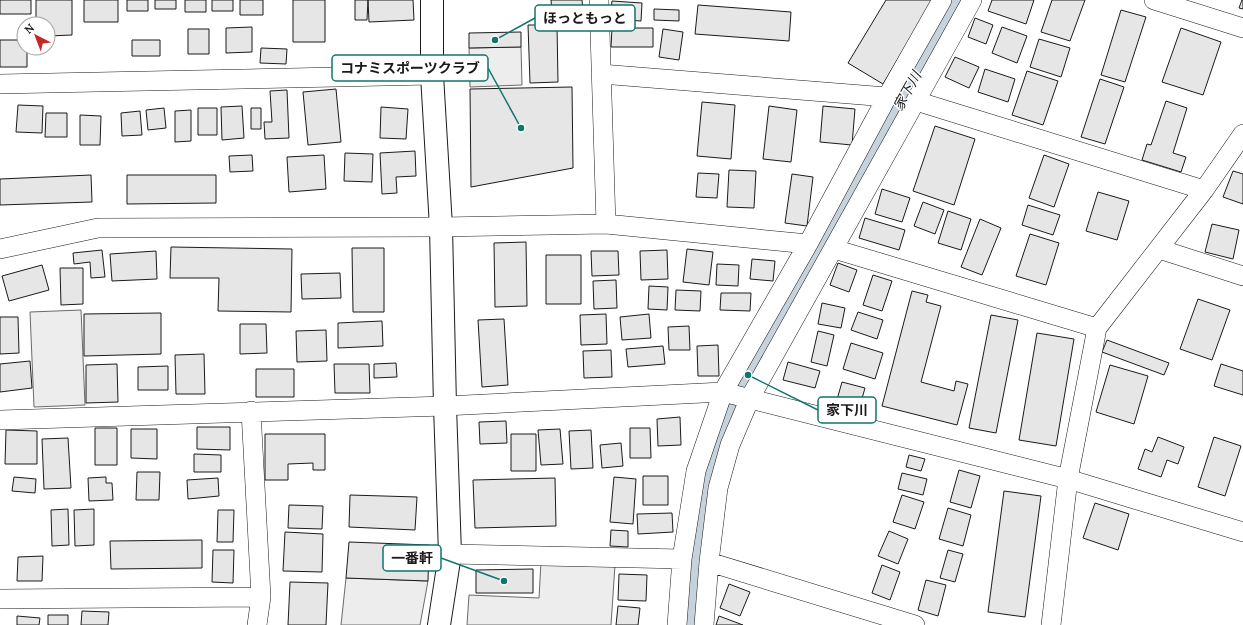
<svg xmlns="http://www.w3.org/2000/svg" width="1243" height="625" viewBox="0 0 1243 625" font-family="Lora,'Noto Sans JP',serif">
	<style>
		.parking { fill: #ededed; stroke: #6a6a6a }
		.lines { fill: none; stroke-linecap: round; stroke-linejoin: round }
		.river { stroke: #c6d2dc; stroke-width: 38 }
		.building { fill: #e6e6e6; stroke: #1a1a1a }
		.minor-casing { stroke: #1a1a1a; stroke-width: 20 }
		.tertiary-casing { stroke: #1a1a1a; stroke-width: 24 }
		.minor { stroke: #fff; stroke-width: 19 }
		.tertiary { stroke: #fff; stroke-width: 22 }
		.labels { text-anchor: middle; stroke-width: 3; stroke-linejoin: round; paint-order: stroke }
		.water-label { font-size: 14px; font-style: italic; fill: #1a1a1a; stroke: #fff }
		.leader { fill: none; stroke: #0f766e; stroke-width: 1.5 }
		.callout-dot { fill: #0f766e; stroke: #fff; stroke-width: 1.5 }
		.callout { fill: #fff; stroke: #0f766e; stroke-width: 1.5 }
		.callout-label { font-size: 14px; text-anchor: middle; font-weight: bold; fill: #1a1a1a }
	</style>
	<rect width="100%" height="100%" fill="#fff"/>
	<path class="parking" d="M521 47 522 85 470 87 469 48Z
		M81 310 85 405 34 407 30 312Z
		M541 561 615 565 611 625H467L469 595 539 598Z
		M346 578 428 581 420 625H341Z"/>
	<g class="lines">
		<path class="river" d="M690 625C696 563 699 499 719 439 726 418 739 395 748 375L958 0"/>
	</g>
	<path class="building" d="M0 0H31V14H0Z
		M36 0H72V35L48 36V24H36Z
		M84 0H118V22H84Z
		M127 0H148V11H127Z
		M155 0H176V9H155Z
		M185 0H206V12H185Z
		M212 0H233V11H212Z
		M240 0H263V15H240Z
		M293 0H325V42H293Z
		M355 0H368L367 20H355Z
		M368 0H413L414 20 369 22Z
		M551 0H582L583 11 552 13Z
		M886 0H933L883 84 848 63Z
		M992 0H1034L1026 24 988 11Z
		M1052 0H1085L1070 41 1041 32Z
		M1242 0H1243V9L1239 8Z
		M612 1 642 3 641 21 610 19Z
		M698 5 791 12 789 41 695 34Z
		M654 9 679 10V21L654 20Z
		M1121 10 1146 17 1125 82 1101 75Z
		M975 18 993 25 986 44 968 37Z
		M528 25H557L558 82 530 83Z
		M252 27V52L226 53V28Z
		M1002 27 1027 36 1017 63 992 53Z
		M612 28H653V47H611Z
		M1181 28 1221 42 1203 95 1162 82Z
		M188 29H209V54H188Z
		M663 29 683 32 679 60 659 57Z
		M521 32V47L469 48V33Z
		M1039 39 1070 48 1061 77 1030 67Z
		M0 40H24V48H27V67H0Z
		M132 40H160V56H132Z
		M261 48 287 49 286 64 260 63Z
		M955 57 979 67 969 88 945 77Z
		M985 69 1015 79 1008 102 978 92Z
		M1027 71 1058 81 1043 125 1012 115Z
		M1100 79 1124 87 1105 144 1081 137Z
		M572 87 573 168 471 187 470 89Z
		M336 89 341 142 308 145 303 92Z
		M287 90 289 138 265 139 264 122H272L270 91Z
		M1166 101 1187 108 1173 153 1186 157 1181 172 1142 160 1147 144 1151 145Z
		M702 102 735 105 731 159 697 156Z
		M18 105 43 106 42 133 16 132Z
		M242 106 244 138 222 140 221 107Z
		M769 106 797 110 791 162 763 159Z
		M823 106 855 109 852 145 820 142Z
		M381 107 408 109 406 139 380 138Z
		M164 108 166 128 148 130 146 110Z
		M198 108H217V135H198Z
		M251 108H261V129H251Z
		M191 110V141L175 142V111Z
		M140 111 142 135 122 136 121 113Z
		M46 113H67V137H45Z
		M80 115 101 116 100 145H80Z
		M935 126 975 139 954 205 913 191Z
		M415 151 416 176 396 177 397 193 382 194 380 153Z
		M345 153 373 154 372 182 344 181Z
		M252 155 253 171 230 172 229 156Z
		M324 155 326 189 289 192 287 157Z
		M1044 155 1069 164 1054 207 1029 198Z
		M729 170 756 171 754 208 727 207Z
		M1233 171 1243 174V204L1223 197Z
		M698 173 719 174 717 198 696 197Z
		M792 174 813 177 807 226 785 223Z
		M91 175 92 202 0 205V179Z
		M127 175H216V203L127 204Z
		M882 189 910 198 902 222 875 214Z
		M1098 192 1129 201 1117 240 1086 231Z
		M923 202 944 210 935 234 914 226Z
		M1028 205 1060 215 1053 235 1022 225Z
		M948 211 971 219 961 250 938 243Z
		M865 218 905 230 899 250 859 238Z
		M980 219 1001 228 982 275 961 267Z
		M1212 224 1239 230 1233 259 1205 252Z
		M1030 234 1059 243 1046 285 1016 276Z
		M526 242 527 306 495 307 494 243Z
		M171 247 292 249 291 312 218 311 219 278H170Z
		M352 248H384V312H353Z
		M687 249 713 252 709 285 683 282Z
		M102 250 105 277 91 278 90 262 74 264 73 253Z
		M667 250 668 279 641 280 640 251Z
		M156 251 157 279 112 281 110 254Z
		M591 251H618L619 275 592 276Z
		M546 255H581V304H546Z
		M752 259 775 261 773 281 750 279Z
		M838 263 857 270 849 292 830 285Z
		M717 264 739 265 738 286 716 285Z
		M42 265 49 290 9 301 2 276Z
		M60 268H83V304L61 305Z
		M340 273 341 298 302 299 301 274Z
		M873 275 892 281 882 311 863 305Z
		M616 280 617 308 594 309 593 281Z
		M649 286 668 287 667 310 648 309Z
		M676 290 701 291 700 311 675 310Z
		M912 291 928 295 926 302 941 306 921 382 954 391 956 381 968 384 957 425 882 406Z
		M721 293H751L750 311 720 310Z
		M1198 299 1230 310 1212 360 1180 349Z
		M822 303 845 308 841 328 818 324Z
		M858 312 883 320 877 339 851 330Z
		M161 313V354L84 356V314Z
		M606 314 607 344 581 345 580 315Z
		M649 314 651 338 622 340 620 317Z
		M991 315 1018 320 996 433 969 428Z
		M0 317H18L19 353 0 354Z
		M504 319 508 385 482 387 478 320Z
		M382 321 383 346 338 348V323Z
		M240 324H266L267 353 240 354Z
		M689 326 690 350H669L668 327Z
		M326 330 327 361 297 362 296 331Z
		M818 331 834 335 827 366 811 362Z
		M1037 333 1074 339 1056 446 1019 440Z
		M1107 340 1169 363 1164 375 1102 352Z
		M851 343 883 353 875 379 843 369Z
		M718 345 719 376H698L697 346Z
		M663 346 665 364 628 367 626 349Z
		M611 350 612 377 584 378 583 351Z
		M204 354 205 394H176L175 355Z
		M30 361 32 388 0 392V364Z
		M788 362 820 371 815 388 783 380Z
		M396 363 397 377 374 378V364Z
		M117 364 118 402 86 403V365Z
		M334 364H369L370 393H335Z
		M1221 364 1243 371V395L1214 386Z
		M1110 365 1148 376 1134 424 1096 412Z
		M168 366V390H138V367Z
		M256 369H294V397H256Z
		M842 382 865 388 859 409 836 403Z
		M680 417 681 445 658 446 657 419Z
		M506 421 507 443 480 444 479 422Z
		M197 427H230V450L197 449Z
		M95 428H117V465H95Z
		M630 428H650L651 458H630Z
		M131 429H157V459L131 458Z
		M560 429 563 464 541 465 538 430Z
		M6 430 37 431V464H5Z
		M591 430 593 468 571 469 569 431Z
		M265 434H325V470H313V463L288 464V480H265Z
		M511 434H536V471H511Z
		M1158 437 1184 447 1178 464 1167 460 1161 477 1138 469 1145 449 1152 452Z
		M1214 437 1241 446 1225 496 1198 487Z
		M68 438 71 488 44 489 42 439Z
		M621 443 623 466 602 468 600 445Z
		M194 454 221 455V472H194Z
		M909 455 925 459 921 471 906 467Z
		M959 470 980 476 971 508 950 502Z
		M137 472H160L159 500H136Z
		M902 473 927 479 923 495 898 489Z
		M643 476H668V505H643Z
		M14 477 36 479 35 493 12 491Z
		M106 477V483H112L113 500 89 501 88 478Z
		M614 477 636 479 633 524 610 522Z
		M218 478 219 496 188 499 187 480Z
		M555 478 556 526 475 528 473 480Z
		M1004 491 1041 496 1025 617 988 612Z
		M350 495 417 497 415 530 349 527Z
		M902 495 924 502 915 529 893 522Z
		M1095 503 1129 514 1118 550 1083 538Z
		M289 505 323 506 322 529 288 528Z
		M948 508 971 515 963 546 939 539Z
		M68 509 69 545 52 546 51 510Z
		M94 509V545L75 546 74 510Z
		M218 510H234L233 542H217Z
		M672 513 673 532 638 534 637 514Z
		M611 530 628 531V547L610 546Z
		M889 531 908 539 898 564 878 556Z
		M285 532 323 534 322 572 283 571Z
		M202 540V568L111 569 110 541Z
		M349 542 429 545 428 581 346 578Z
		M213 550H234L233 583 212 582Z
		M948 550 963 554 955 582 940 578Z
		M43 556 42 581H17L18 557Z
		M882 565 900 572 890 600 872 593Z
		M533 569V593H476V570Z
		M619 574 647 575 646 601 618 600Z
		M926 580 946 585 938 616 918 610Z
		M290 582 328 583 326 625H288Z
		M729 584 750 592 740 616 720 608Z
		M618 606 640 608 638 625H616Z
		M82 611 109 612 108 625H81Z
		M48 615H68V625H48Z
		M17 616 40 618 39 625H17Z
		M719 616 743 625H716Z"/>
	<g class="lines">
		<g class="minor-casing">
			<path id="minor" d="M599 0 606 224
				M1154 0 1243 28
				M601 74 887 97
				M0 84 432 75
				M916 101 1204 190
				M0 249 98 228 441 227 606 224 808 244
				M834 249 1097 328
				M1159 249 1243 276
				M251 411 261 597 257 625
				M0 420 445 406 723 392 1068 479 1243 532
				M450 554 682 559
				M709 562 915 625
				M0 599 261 597
				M677 625 682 559 696 471 723 392 808 244 887 97 942 0
				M704 625 709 562 718 488 730 445 750 398 972 0
				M1051 625 1068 479 1097 328 1204 190 1243 134"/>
		</g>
		<g class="tertiary-casing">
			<path id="tertiary" d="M432 0V75L441 227 445 406 450 554 439 625"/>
		</g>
		<use href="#minor" class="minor"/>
		<use href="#tertiary" class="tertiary"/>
	</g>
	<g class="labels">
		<g class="water-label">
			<text transform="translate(907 91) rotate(-61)" y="5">家下川</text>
		</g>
	</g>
	<path class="leader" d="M495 40L535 18M521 128L488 68M748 375L818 410M504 581L441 558"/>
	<g class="callout-dot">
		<circle cx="495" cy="40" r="4"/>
		<circle cx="521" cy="128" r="4"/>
		<circle cx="748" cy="375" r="4"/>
		<circle cx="504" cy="581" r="4"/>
	</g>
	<g class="callout">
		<rect x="535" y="5" width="100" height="26" rx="4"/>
		<rect x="332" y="55" width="156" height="26" rx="4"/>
		<rect x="818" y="397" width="58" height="26" rx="4"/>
		<rect x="383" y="545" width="58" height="26" rx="4"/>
	</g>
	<g class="callout-label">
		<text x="585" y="23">ほっともっと</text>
		<text x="410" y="73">コナミスポーツクラブ</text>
		<text x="847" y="415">家下川</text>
		<text x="412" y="563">一番軒</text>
	</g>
	<g transform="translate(36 36) rotate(318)"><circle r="19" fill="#ffffff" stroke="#a3a3a3"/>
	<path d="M0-3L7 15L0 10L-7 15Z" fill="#c62828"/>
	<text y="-6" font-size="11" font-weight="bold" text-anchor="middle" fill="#1a1a1a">N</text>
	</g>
</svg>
